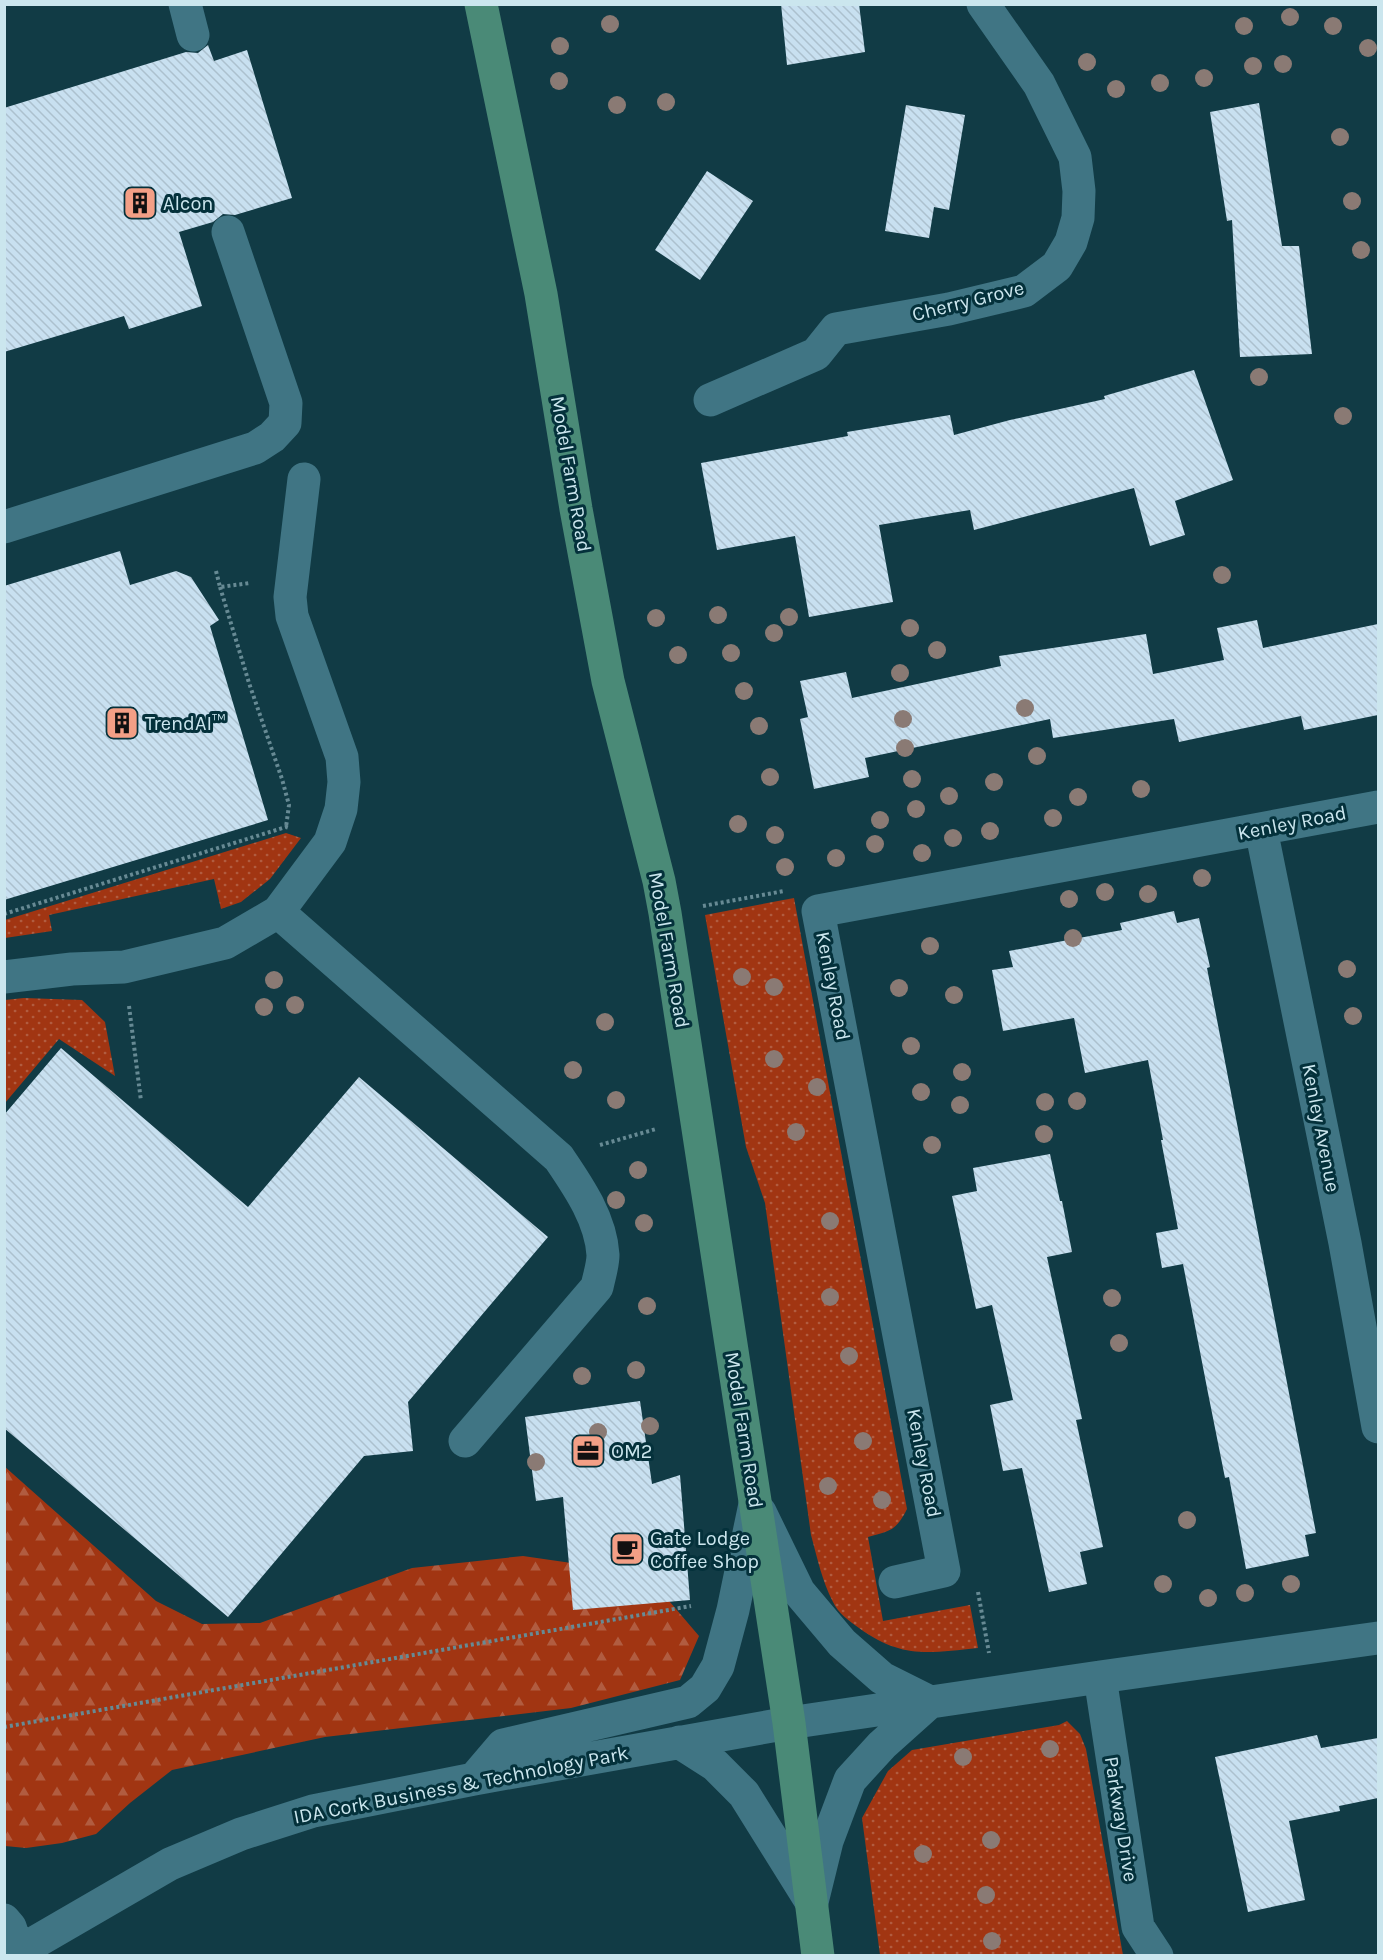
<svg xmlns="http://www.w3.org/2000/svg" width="1383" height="1960" font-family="Karla,sans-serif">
  <defs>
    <pattern id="grass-dots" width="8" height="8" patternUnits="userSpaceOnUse" patternTransform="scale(1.5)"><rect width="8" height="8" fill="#a13512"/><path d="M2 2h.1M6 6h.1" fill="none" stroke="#b15c40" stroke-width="1.8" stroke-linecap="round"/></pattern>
    <pattern id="forest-firs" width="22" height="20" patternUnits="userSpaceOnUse" patternTransform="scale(1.5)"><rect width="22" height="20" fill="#a13512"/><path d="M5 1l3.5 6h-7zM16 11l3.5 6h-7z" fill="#b15c40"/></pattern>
    <pattern id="building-back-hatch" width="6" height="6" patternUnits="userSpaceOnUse" patternTransform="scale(1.5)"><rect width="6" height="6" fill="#c8e0f0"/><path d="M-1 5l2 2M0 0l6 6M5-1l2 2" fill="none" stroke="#acc1ce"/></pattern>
  </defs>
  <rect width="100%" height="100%" fill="#113b45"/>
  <!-- grass -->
  <path fill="url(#grass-dots)" d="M 286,833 L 301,838 L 270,879 L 241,902 L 221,909 L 214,879 L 49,915 L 52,931 L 5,938 L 5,920 Z
    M 794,898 L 907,1509 C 896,1531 890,1531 868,1537 L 883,1621 L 970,1605 L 978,1648 C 928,1653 902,1659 859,1628 C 849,1621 838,1613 833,1602 C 822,1581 817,1557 811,1535 L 765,1203 L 746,1147 L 705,915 Z
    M 24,998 L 82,1000 L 105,1022 L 115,1076 L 59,1039 L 5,1103 L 5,1000 Z
    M 1067,1721 L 1080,1734 L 1086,1749 L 1123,1955 L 880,1955 L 862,1818 L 888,1771 L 912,1750 L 1059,1725 Z"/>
  <!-- forest -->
  <path fill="url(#forest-firs)" d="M 4,1466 L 156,1601 L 202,1624 L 260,1623 L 412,1568 L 523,1556 L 592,1566 L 635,1561 L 699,1636 L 680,1680 L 571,1708 L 325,1737 L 172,1770 L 130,1803 L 96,1834 L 62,1843 L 26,1848 L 5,1846 Z"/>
  <!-- building -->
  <path fill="url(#building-back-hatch)" d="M 781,4 L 859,4 L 865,52 L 787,65 Z
    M 208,45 L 214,61 L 247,50 L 292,198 L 235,215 L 223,214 L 213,222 L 179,232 L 202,306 L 129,329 L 124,316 L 4,352 L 4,108 L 186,52 L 198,53 Z
    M 1259,103 L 1282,246 L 1299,246 L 1312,354 L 1240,357 L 1232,220 L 1227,221 L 1210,112 Z
    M 906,105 L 965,115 L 949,210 L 934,207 L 929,238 L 885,231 Z
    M 707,171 L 753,201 L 700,280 L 655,250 Z
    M 1194,370 L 1233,480 L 1175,501 L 1185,535 L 1150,546 L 1134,488 L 974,530 L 970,510 L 879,525 L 893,602 L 809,617 L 795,536 L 717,550 L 701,463 L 848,436 L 847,432 L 950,415 L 954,435 L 1010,420 L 1105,399 L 1104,396 Z
    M 120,551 L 130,585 L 176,571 L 191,577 L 219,620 L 210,626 L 268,820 L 4,900 L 4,586 Z
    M 1257,620 L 1263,648 L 1378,624 L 1378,715 L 1304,730 L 1301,716 L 1179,742 L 1174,719 L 1053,738 L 1050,719 L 865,758 L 869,777 L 814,789 L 800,719 L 808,717 L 800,681 L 846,672 L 852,698 L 1001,666 L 999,656 L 1146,634 L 1153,674 L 1224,660 L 1217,628 Z
    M 1174,911 L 1177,923 L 1199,918 L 1210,967 L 1207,968 L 1222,1046 L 1316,1533 L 1305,1535 L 1309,1556 L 1246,1569 L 1229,1477 L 1225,1478 L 1208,1393 L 1183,1264 L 1162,1268 L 1156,1233 L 1178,1229 L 1161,1140 L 1163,1140 L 1148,1060 L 1085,1073 L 1074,1018 L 1003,1031 L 992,970 L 1013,967 L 1009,951 L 1122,930 L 1120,923 Z
    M 61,1048 L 248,1207 L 359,1077 L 548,1237 L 408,1402 L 413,1451 L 364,1456 L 228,1617 L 4,1428 L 4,1115 Z
    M 1050,1154 L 1060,1201 L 1062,1201 L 1072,1252 L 1047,1257 L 1082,1419 L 1076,1420 L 1103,1547 L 1080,1552 L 1087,1584 L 1049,1592 L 1022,1468 L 1003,1471 L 990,1405 L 1013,1400 L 992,1305 L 976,1309 L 952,1196 L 977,1191 L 973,1168 Z
    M 640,1401 L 652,1484 L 680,1475 L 690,1600 L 573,1610 L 563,1497 L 536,1501 L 525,1417 Z
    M 1317,1735 L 1321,1748 L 1378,1738 L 1378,1798 L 1339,1806 L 1340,1811 L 1289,1821 L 1305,1900 L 1248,1912 L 1215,1757 Z"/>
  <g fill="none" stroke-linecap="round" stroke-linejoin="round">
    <!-- path -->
    <path stroke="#678a94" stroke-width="4" stroke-dasharray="3 3" stroke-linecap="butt" d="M 216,571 L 220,587 L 250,583
      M 220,587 L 249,683 L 282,779 L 289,805 L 286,827
      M 703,906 L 784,891
      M 4,914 L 286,827 L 289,828
      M 129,1006 L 141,1101
      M 600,1145 L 656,1129
      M 978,1592 L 989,1653
      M 4,1727 L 691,1606"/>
    <!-- minor -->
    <path stroke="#407584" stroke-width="33" d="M 185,4 L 193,35
      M 710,400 L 816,354 L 836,329 L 949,309 L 1024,291 L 1057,266 L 1071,242 L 1078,218 L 1079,191 L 1075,157 L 1039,84 L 983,4
      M 4,527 L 255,448 L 272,437 L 285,423 L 286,403 L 228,232
      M 1261,829 L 1345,1243 L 1378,1427
      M 278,912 L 559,1158 C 578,1186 601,1219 603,1255 C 603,1265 599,1277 597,1287 L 465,1441
      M 4,977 L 72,969 L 124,967 L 225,943 L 278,912 L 330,842 L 341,809 L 344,782 L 342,757 L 292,616 L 290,597 L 304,479
      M 760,1512 L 799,1592 L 842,1643 L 882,1678 L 930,1702 L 882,1745 L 850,1780 L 827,1841 L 812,1902
      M 895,1582 L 944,1571 L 818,911 L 1378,807
      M 1100,1677 L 1138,1927 L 1157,1956
      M 679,1742 L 715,1765 L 744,1794 L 812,1903
      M 474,1779 L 503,1745 L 688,1702 L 705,1688 L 718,1666 L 733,1610 L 755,1504
      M 4,1920 L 10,1927 L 20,1956
      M 20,1951 L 170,1864 L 241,1834 L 313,1811 L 474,1779 L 789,1723 L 1100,1677 L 1378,1638"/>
    <!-- major -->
    <path stroke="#4a8a77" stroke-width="33" d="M 481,4 L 541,294 L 576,509 L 608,681 L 659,881 L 665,913 L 789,1723 L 818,1956"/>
  </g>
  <!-- trees -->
  <g fill="#8a7a74">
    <circle cx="1290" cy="17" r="9"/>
    <circle cx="610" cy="24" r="9"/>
    <circle cx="1244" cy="26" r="9"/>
    <circle cx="1333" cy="26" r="9"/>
    <circle cx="560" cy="46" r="9"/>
    <circle cx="1368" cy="48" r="9"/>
    <circle cx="1087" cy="62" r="9"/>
    <circle cx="1283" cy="64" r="9"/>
    <circle cx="1253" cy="66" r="9"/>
    <circle cx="1204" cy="78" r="9"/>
    <circle cx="559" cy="81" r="9"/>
    <circle cx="1160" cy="83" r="9"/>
    <circle cx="1116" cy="89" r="9"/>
    <circle cx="666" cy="102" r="9"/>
    <circle cx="617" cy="105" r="9"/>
    <circle cx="1340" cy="137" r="9"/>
    <circle cx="1352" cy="201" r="9"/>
    <circle cx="1361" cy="250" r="9"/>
    <circle cx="1259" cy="377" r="9"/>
    <circle cx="1343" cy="416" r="9"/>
    <circle cx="1222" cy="575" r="9"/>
    <circle cx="718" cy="615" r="9"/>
    <circle cx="789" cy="617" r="9"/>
    <circle cx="656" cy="618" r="9"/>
    <circle cx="910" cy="628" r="9"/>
    <circle cx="774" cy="633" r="9"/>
    <circle cx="937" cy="650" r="9"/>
    <circle cx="731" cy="653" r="9"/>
    <circle cx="678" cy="655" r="9"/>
    <circle cx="900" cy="673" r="9"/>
    <circle cx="744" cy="691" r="9"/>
    <circle cx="1025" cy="708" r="9"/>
    <circle cx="903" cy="719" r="9"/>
    <circle cx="759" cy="726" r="9"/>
    <circle cx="905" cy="748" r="9"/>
    <circle cx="1037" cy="756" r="9"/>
    <circle cx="770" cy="777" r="9"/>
    <circle cx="912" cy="779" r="9"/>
    <circle cx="994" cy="782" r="9"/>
    <circle cx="1141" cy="789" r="9"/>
    <circle cx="949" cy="796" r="9"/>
    <circle cx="1078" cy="797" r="9"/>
    <circle cx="916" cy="809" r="9"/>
    <circle cx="1053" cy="818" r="9"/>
    <circle cx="880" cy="820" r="9"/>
    <circle cx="738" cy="824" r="9"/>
    <circle cx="990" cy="831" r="9"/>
    <circle cx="775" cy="835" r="9"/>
    <circle cx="953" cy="838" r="9"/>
    <circle cx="875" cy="844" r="9"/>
    <circle cx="922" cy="853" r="9"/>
    <circle cx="836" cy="858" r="9"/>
    <circle cx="785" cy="867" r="9"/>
    <circle cx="1202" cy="878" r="9"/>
    <circle cx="1105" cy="892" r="9"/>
    <circle cx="1148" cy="894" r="9"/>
    <circle cx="1069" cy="899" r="9"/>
    <circle cx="1073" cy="938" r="9"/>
    <circle cx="930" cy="946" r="9"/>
    <circle cx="1347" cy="969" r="9"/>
    <circle cx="742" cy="977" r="9"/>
    <circle cx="274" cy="980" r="9"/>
    <circle cx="774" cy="987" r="9"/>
    <circle cx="899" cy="988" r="9"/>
    <circle cx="954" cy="995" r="9"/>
    <circle cx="295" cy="1005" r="9"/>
    <circle cx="264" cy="1007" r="9"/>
    <circle cx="1353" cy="1016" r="9"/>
    <circle cx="605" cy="1022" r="9"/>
    <circle cx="911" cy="1046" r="9"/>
    <circle cx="774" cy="1059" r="9"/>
    <circle cx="573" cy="1070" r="9"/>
    <circle cx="962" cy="1072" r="9"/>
    <circle cx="817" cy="1087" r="9"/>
    <circle cx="921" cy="1092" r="9"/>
    <circle cx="616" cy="1100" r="9"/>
    <circle cx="1077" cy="1101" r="9"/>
    <circle cx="1045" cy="1102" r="9"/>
    <circle cx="960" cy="1105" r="9"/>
    <circle cx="796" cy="1132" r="9"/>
    <circle cx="1044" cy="1134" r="9"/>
    <circle cx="932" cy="1145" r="9"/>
    <circle cx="638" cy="1170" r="9"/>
    <circle cx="616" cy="1200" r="9"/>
    <circle cx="830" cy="1221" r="9"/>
    <circle cx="644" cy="1223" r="9"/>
    <circle cx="830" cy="1297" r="9"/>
    <circle cx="1112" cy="1298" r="9"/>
    <circle cx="647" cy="1306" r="9"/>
    <circle cx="1119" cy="1343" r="9"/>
    <circle cx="849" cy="1356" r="9"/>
    <circle cx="636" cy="1370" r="9"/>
    <circle cx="582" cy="1376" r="9"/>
    <circle cx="650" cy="1426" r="9"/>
    <circle cx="598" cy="1432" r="9"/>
    <circle cx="863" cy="1441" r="9"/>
    <circle cx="536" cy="1462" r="9"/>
    <circle cx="828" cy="1486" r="9"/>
    <circle cx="882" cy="1500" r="9"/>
    <circle cx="1187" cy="1520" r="9"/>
    <circle cx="1163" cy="1584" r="9"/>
    <circle cx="1291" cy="1584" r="9"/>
    <circle cx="1245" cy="1593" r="9"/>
    <circle cx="1208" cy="1598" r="9"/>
    <circle cx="1050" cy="1749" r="9"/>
    <circle cx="963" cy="1757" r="9"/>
    <circle cx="991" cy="1840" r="9"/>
    <circle cx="923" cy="1854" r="9"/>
    <circle cx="986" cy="1895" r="9"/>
    <circle cx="992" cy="1941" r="9"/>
  </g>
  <!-- icons -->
  <defs>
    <g id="building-square" transform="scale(1.725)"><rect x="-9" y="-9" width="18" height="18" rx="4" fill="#f39f86" stroke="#04313b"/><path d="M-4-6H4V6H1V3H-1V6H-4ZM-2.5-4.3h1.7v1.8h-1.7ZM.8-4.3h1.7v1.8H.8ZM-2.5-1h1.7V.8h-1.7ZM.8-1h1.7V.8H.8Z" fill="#111"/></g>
    <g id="office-square" transform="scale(1.725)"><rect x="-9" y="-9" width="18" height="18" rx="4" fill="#f39f86" stroke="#04313b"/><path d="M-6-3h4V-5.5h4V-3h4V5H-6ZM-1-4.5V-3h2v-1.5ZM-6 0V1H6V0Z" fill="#111"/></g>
    <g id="cafe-square" transform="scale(1.725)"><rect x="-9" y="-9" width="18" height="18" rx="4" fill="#f39f86" stroke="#04313b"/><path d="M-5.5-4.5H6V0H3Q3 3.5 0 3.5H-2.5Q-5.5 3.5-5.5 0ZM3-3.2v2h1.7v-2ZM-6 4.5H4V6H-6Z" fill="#111"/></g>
  </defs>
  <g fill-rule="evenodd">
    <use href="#building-square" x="140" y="203"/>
    <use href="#building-square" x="122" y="723"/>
    <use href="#office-square" x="588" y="1451"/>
    <use href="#cafe-square" x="627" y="1549"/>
  </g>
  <g text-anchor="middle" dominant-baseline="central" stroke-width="6" stroke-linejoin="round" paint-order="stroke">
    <!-- poi labels -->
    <g font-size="20" fill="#cbe6ee" stroke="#04313b" text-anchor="start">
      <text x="163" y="203">Alcon</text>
      <text x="145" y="723">TrendAI™</text>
      <text x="611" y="1451">OM2</text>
      <text x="650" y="1538">Gate Lodge<tspan x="650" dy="23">Coffee Shop</tspan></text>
    </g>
    <!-- street labels -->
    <g font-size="20" fill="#cbe6ee" stroke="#04313b">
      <text transform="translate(968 301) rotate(-14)">Cherry Grove</text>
      <text transform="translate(571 474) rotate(80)">Model Farm Road</text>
      <text transform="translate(1292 823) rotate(-11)">Kenley Road</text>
      <text transform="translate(669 950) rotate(80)">Model Farm Road</text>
      <text transform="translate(833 986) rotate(79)">Kenley Road</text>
      <text transform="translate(1321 1128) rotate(79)">Kenley Avenue</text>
      <text transform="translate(744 1430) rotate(81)">Model Farm Road</text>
      <text transform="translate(924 1463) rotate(79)">Kenley Road</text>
      <text transform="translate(461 1785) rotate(-11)">IDA Cork Business &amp; Technology Park</text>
      <text transform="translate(1121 1819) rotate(81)">Parkway Drive</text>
    </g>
  </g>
  <!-- border -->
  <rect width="1383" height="1960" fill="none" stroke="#cbe6ee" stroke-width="12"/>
</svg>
